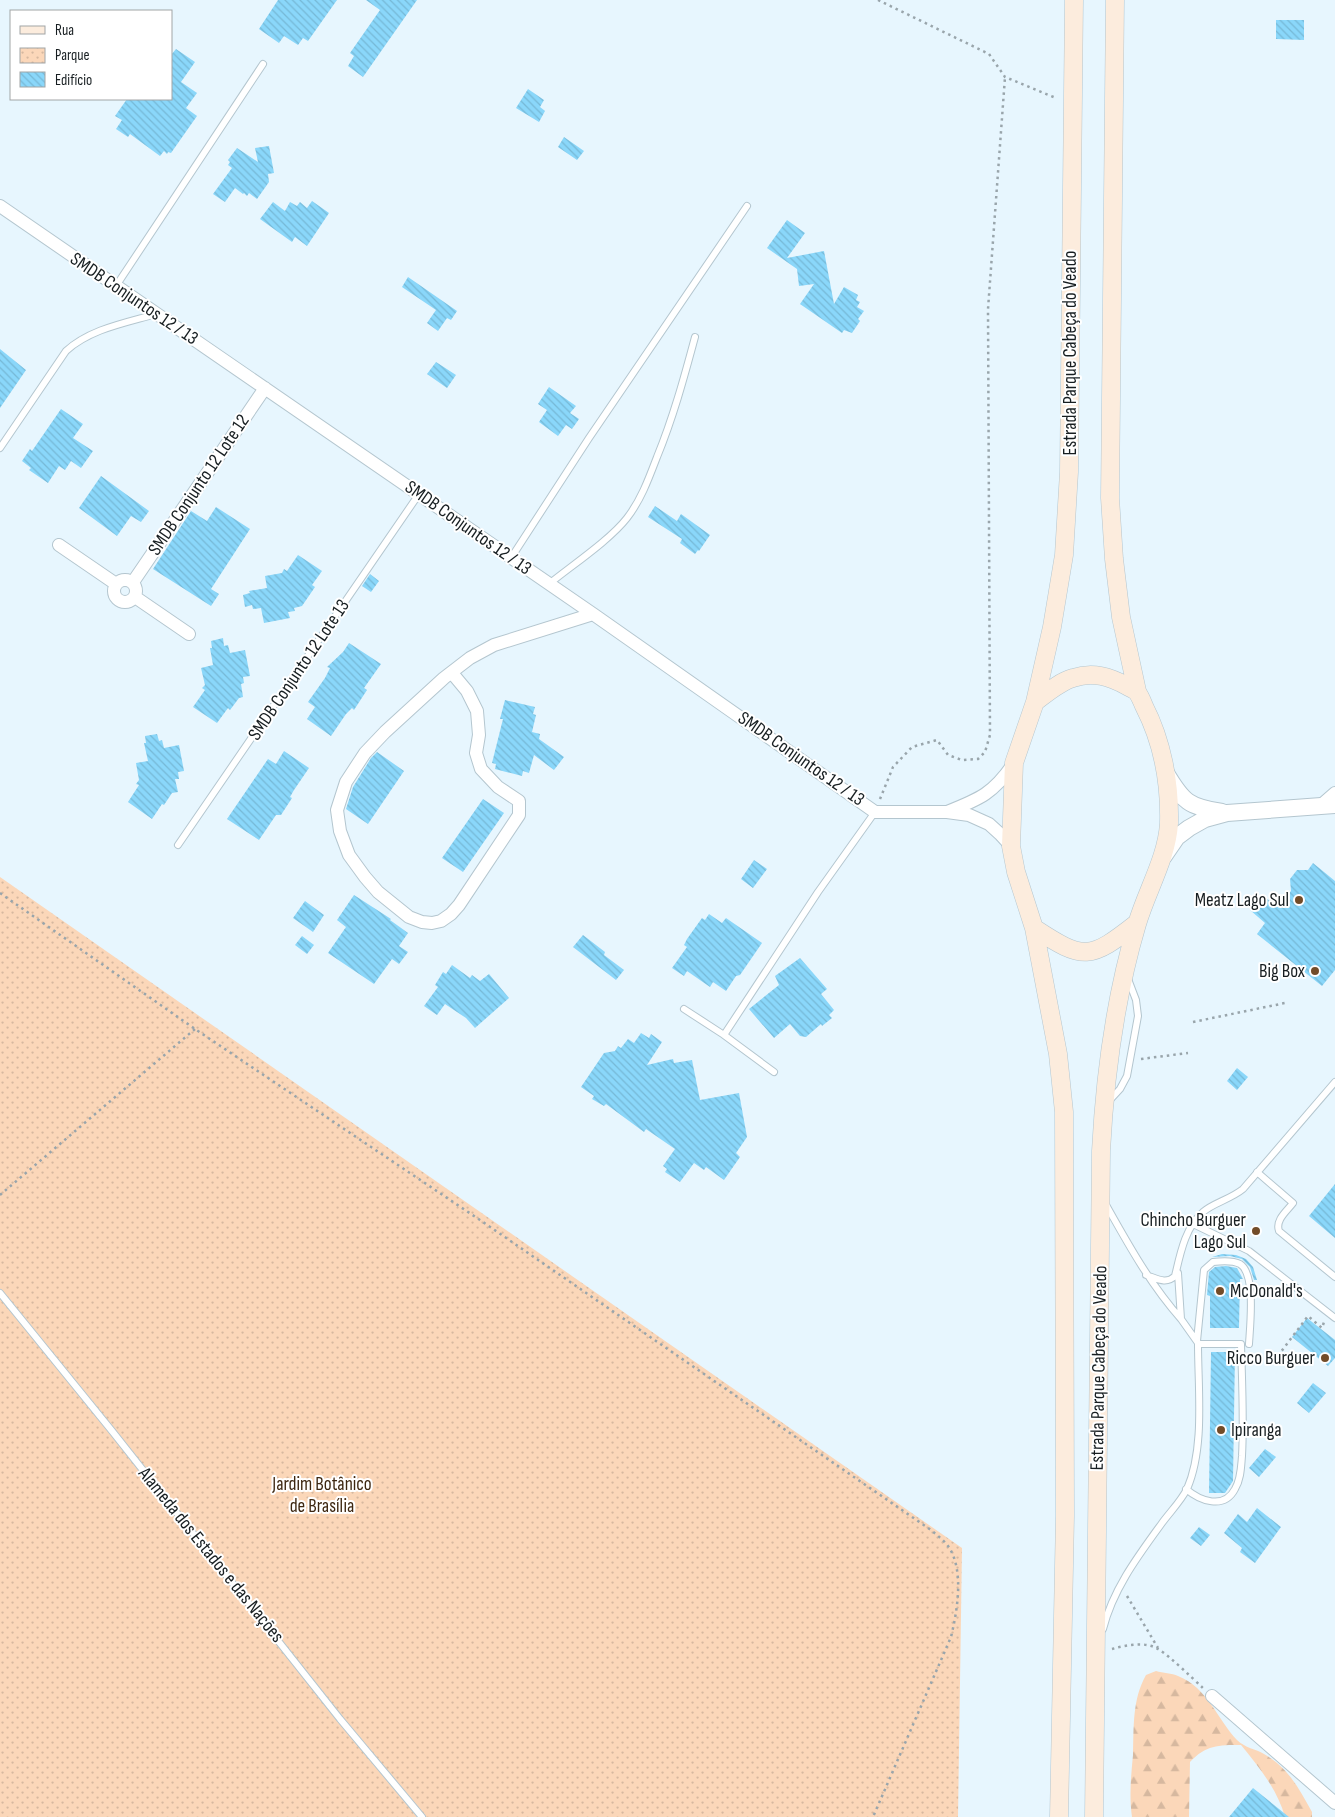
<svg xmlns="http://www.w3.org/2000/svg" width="1335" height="1817" font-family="'Sofia Sans Condensed',sans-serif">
  <defs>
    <pattern id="forest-firs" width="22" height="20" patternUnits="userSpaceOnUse" patternTransform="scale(1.25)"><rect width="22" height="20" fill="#fbd7b9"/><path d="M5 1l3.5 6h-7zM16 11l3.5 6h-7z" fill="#d6b89f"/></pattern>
    <pattern id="park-dots" width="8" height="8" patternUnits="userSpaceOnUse" patternTransform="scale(1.25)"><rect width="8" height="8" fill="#fbd7b9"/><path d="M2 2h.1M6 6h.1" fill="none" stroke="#d6b89f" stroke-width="1.8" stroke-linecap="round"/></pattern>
    <pattern id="building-back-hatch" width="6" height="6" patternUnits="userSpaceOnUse" patternTransform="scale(1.25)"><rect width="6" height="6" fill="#8ad7fa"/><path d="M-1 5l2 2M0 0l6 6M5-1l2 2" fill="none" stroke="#76b8d6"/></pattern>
  </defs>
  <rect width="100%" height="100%" fill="#e7f6fe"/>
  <!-- forest -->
  <path fill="url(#forest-firs)" d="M 1156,1671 C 1163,1673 1172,1673 1178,1676 C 1208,1688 1217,1719 1237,1740 C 1245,1748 1256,1749 1264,1754 C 1289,1769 1298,1787 1312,1812 L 1312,1817 L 1285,1817 C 1277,1789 1259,1767 1241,1745 C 1218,1745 1206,1745 1190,1762 L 1189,1817 L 1132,1817 C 1129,1796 1131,1776 1133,1755 C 1134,1727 1132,1700 1146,1675 Z"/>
  <!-- park -->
  <path fill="url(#park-dots)" d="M 0,877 L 962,1548 L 958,1817 L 0,1817 Z"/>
  <!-- building -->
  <path fill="url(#building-back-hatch)" d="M 278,0 L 337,0 L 308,41 L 303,38 L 298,45 L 284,36 L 279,43 L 259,29 Z
    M 366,0 L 417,0 L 363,77 L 348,66 L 354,56 L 350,53 L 380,10 Z
    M 1276,20 L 1304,20 L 1304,40 L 1276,39 Z
    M 176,49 L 195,62 L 181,82 L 197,93 L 186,108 L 197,116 L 171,153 L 168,152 L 167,154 L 164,151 L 160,156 L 130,134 L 128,137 L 116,129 L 122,120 L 115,116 L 127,99 L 171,99 L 171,55 Z
    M 528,89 L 544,100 L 540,107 L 545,111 L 539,122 L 516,108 Z
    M 564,137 L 584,151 L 577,160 L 558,147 Z
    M 269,146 L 274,173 L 268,174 L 269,182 L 257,199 L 249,193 L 247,196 L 244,193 L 243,194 L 235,188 L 225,202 L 213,194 L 232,168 L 228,165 L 230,162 L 228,160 L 237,148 L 258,162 L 255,148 Z
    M 312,201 L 329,213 L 307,246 L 295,237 L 292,242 L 260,219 L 273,202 L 285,211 L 290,202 L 297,206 L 300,202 L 307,208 Z
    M 787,220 L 805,233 L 787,258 L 824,251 L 834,304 L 844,287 L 858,295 L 856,300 L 860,302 L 857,307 L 864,311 L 858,319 L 860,321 L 852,333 L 844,330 L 842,333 L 800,304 L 814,284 L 799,286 L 797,269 L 767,248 Z
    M 408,277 L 457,311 L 451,320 L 447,318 L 438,331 L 427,323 L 436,310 L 402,287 Z
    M 0,349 L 26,370 L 0,408 Z
    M 436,362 L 456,375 L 447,388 L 427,374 Z
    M 549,387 L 576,406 L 570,413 L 579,419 L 572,429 L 566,425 L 558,436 L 539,422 L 547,410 L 538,404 Z
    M 61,409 L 83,424 L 73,438 L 93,451 L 81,468 L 71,461 L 65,470 L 59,466 L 48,483 L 29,470 L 31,468 L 22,461 L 30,449 L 32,451 Z
    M 101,476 L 149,511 L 141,522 L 131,516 L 117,536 L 79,508 Z
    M 655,506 L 677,521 L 681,514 L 710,535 L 699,551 L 698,550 L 695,554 L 680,543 L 682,539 L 648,517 Z
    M 216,507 L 250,529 L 211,589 L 219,594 L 211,606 L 153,569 L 191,511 L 207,521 Z
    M 298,555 L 322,571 L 312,585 L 315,587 L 302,606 L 294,608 L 295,611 L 288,612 L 290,618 L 264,623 L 261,608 L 253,609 L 252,605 L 245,607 L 243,595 L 250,593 L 249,591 L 267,588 L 265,576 L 282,573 L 284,569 L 287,571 Z
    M 370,574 L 379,581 L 371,592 L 362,586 Z
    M 223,638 L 224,646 L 228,645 L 230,653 L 245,650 L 250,676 L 243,677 L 244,683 L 241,684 L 243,697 L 239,698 L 230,710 L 228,708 L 217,723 L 193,707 L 205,690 L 202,688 L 205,685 L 201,668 L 213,665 L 210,648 L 212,648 L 211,641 Z
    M 349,643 L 381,664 L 364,688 L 367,690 L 354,710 L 352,708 L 346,714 L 331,736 L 307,719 L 315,707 L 308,702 L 325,678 L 330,668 L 327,667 L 343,652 Z
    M 505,700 L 535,707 L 533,714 L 536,715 L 532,732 L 540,734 L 539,739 L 564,757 L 554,770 L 534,755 L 529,773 L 523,771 L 522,776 L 495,769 L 496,764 L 492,763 L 503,719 L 500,719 Z
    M 157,734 L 159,741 L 162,740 L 164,748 L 179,745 L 184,771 L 178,772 L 179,779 L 175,779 L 178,792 L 172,793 L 164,805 L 162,804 L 152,819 L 128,802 L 139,785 L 136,784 L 139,780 L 136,763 L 148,761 L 144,743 L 146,743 L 145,736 Z
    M 284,751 L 309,768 L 294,790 L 290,797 L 292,798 L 281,815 L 276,815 L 259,840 L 227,819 L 268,759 L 276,764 Z
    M 377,752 L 404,771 L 368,824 L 346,809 L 353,787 L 371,758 Z
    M 483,799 L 504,813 L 463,872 L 442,858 Z
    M 754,860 L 767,869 L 753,888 L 741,879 Z
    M 1313,863 L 1335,881 L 1335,970 L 1322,986 L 1257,934 L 1265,923 L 1250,910 L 1262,895 L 1278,907 L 1291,891 L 1290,879 L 1297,870 L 1308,870 Z
    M 354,895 L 391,919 L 390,920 L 408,933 L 399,946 L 408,952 L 399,964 L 392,959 L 374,984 L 328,953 L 346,927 L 337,920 Z
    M 305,901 L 324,915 L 313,932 L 293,918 Z
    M 709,914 L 722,923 L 726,918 L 762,943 L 740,975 L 736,976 L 726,991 L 713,982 L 710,987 L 687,971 L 684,976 L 672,968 L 687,947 L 684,945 L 687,939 L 702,918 L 705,920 Z
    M 583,935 L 605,952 L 604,955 L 624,970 L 616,980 L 573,947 Z
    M 302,936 L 314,945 L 307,954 L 295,945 Z
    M 800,958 L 827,989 L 821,994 L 834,1010 L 829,1015 L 832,1018 L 822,1026 L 821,1024 L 806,1037 L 800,1036 L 790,1024 L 774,1038 L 749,1009 L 779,985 L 775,976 Z
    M 452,965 L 470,978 L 472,975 L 480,981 L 489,974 L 509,998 L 475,1028 L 466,1018 L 445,1004 L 437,1015 L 424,1006 L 438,987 L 435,985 L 443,972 L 446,974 Z
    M 641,1033 L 649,1038 L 651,1034 L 662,1042 L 647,1065 L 673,1059 L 674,1063 L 692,1060 L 700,1100 L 739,1093 L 747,1137 L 736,1153 L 740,1157 L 724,1180 L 706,1167 L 704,1170 L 694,1163 L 680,1182 L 665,1172 L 667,1169 L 663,1166 L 675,1149 L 646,1129 L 644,1132 L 606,1104 L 604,1106 L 592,1099 L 594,1096 L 581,1087 L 604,1053 L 615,1051 L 618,1046 L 621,1048 L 628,1039 L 634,1043 Z
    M 1237,1068 L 1248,1077 L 1237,1090 L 1227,1081 Z
    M 1335,1184 L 1335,1238 L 1309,1216 Z
    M 1222,1254 L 1236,1255 L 1246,1259 L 1253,1267 L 1257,1280 L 1254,1280 L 1250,1267 L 1242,1259 L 1230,1256 L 1212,1257 Z
    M 1226,1266 L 1237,1268 L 1243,1279 L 1240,1279 L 1239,1328 L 1210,1328 L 1210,1296 L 1207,1295 L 1209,1272 L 1215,1267 Z
    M 1307,1318 L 1335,1340 L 1335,1358 L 1328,1366 L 1292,1337 Z
    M 1211,1352 L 1235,1352 L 1233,1481 L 1225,1493 L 1209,1493 Z
    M 1313,1383 L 1326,1393 L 1309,1413 L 1297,1403 Z
    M 1265,1449 L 1276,1457 L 1259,1477 L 1249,1468 Z
    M 1257,1508 L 1281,1527 L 1255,1563 L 1240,1552 L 1242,1548 L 1224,1533 L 1238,1514 L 1247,1522 Z
    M 1199,1527 L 1210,1535 L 1201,1546 L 1190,1538 Z
    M 1253,1788 L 1289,1817 L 1229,1817 Z"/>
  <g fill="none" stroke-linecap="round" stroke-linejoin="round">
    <!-- service casing -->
    <g stroke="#b4c6cf" stroke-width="8">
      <path id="service" d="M 116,286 L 263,64
        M 0,448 L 66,351 C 90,329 125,323 156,314
        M 511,558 L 589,438 L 747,206
        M 549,584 C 571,566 610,540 627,518 C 641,500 649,478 657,457 C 673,418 684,378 695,337
        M 178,845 L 419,494
        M 684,1009 L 724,1035 L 818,892 L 875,812
        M 724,1035 L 774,1072
        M 1108,1102 L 1120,1089 L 1127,1076 L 1138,1016 L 1136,1000 L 1128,979
        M 1257,1172 L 1293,1203 C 1287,1211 1275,1220 1279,1231 L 1335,1277
        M 1105,1203 C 1128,1244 1150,1284 1181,1319
        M 1193,1224 L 1249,1251 L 1335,1318
        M 1178,1273 L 1181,1319 L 1198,1343
        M 1146,1275 C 1156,1278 1166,1285 1175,1276 C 1180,1255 1185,1227 1203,1212 C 1213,1203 1231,1199 1243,1189 L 1335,1082
        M 0,1293 L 112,1431 L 340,1719 L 422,1817
        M 1197,1341 L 1204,1270 L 1213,1262 C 1221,1261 1232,1260 1240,1264 C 1256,1274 1250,1326 1249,1344
        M 1103,1629 C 1113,1589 1138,1556 1162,1523 C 1170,1512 1181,1501 1187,1489 C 1205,1448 1198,1389 1198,1344 L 1241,1344 C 1242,1381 1244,1419 1242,1456 C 1241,1467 1241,1479 1235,1489 C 1224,1510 1200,1501 1186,1489"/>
    </g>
    <!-- minor casing -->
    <g stroke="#b4c6cf" stroke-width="14">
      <path id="minor" d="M 0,206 L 593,614 L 875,812 L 947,812 L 969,815 L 989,824 L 1000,834 L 1011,846
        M 59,545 L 116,584
        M114 591a11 11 0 1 1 22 0a11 11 0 1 1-22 0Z
        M 133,582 L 265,388
        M 135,597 L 189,634
        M 452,673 L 467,691 L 477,711 L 479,735 L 476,753 L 481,769 L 498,787 L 519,801 L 519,815 L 459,905 L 451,914 L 441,921 L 432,923 L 422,922 L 409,917 L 378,892 L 365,877 L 349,855 L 340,831 L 337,810 L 346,782 L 365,753 L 385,732 L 444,678 L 470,658 L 494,645 L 593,614
        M 1319,807 L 1335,793
        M 947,812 C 980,799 994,793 1014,763
        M 1212,1696 L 1335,1803"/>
    </g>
    <!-- tertiary casing -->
    <g stroke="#b4c6cf" stroke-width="18">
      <path id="tertiary" d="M 1166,773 C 1183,802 1189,807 1222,812
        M 1164,856 L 1177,837 L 1189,828 L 1205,819 L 1227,813 L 1335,805"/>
    </g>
    <!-- secondary casing -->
    <g stroke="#b4c6cf" stroke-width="19">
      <path id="secondary" d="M 1115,0 L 1110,498 L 1114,559 L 1121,617 L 1137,691
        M 1035,702 C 1047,693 1059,682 1073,678 C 1093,671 1110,677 1127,686 C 1130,688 1135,690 1137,692 C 1140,696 1142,701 1144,706 C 1162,741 1170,783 1169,823 C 1167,858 1147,890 1137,924 C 1115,998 1105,1074 1101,1151 L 1094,1817
        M 1034,928 C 1084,961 1090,960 1137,923
        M 1059,1817 L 1065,1516 L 1064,1112 L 1058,1054 L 1034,928 L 1016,872 L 1011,846 L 1014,763 L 1035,702 L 1052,627 L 1064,555 L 1069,472 L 1074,0"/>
    </g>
    <!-- path -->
    <path stroke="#99a5ab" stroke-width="2.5" stroke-dasharray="2.5 4" stroke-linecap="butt" d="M 878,0 L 989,54 L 1005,77 L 1056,98
      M 880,799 L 893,767 L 912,747 L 937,740 L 948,755 L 962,760 L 978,759 L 985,752 L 990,735 L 988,309 L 1005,77
      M 0,893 L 195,1029 L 480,1220 L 931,1530 C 938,1536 946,1542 950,1549 C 964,1573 957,1612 951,1637 L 873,1817
      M 1193,1022 L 1285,1003
      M 1141,1059 L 1188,1053
      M 0,1195 L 195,1029
      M 1274,1361 L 1308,1316 L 1322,1328 L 1324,1322
      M 1127,1596 L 1158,1648
      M 1112,1649 C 1126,1645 1145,1641 1158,1649 C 1171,1657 1191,1677 1203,1688"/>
    <!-- service -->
    <use href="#service" stroke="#fff" stroke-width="6"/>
    <!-- minor -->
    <use href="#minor" stroke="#fff" stroke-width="12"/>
    <!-- tertiary -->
    <use href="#tertiary" stroke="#fff" stroke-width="16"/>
    <!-- secondary -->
    <use href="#secondary" stroke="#fcecdd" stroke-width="18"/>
  </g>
  <!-- markers -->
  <g fill="#724c29" stroke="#fff" stroke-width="2">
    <circle cx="1299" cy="900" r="5"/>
    <circle cx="1315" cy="971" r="5"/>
    <circle cx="1256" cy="1231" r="5"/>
    <circle cx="1220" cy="1291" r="5"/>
    <circle cx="1325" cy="1358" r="5"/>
    <circle cx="1221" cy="1430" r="5"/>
  </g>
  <g text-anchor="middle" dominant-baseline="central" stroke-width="4" stroke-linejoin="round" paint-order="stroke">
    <!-- street labels -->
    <g font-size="19" fill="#171e21" stroke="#fff">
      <text transform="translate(134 299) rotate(34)">SMDB Conjuntos 12 / 13</text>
      <text transform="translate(1070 353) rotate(-90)">Estrada Parque Cabeça do Veado</text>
      <text transform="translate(199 485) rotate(-56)">SMDB Conjunto 12 Lote 12</text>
      <text transform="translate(468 528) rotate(35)">SMDB Conjuntos 12 / 13</text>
      <text transform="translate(299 670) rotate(-56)">SMDB Conjunto 12 Lote 13</text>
      <text transform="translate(801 759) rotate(35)">SMDB Conjuntos 12 / 13</text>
      <text transform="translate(1099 1368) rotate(-89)">Estrada Parque Cabeça do Veado</text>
      <text transform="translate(211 1555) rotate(51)">Alameda dos Estados e das Nações</text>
    </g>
    <!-- poi labels -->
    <g font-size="19" fill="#171e21" stroke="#fff" text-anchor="end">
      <text x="1289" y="900">Meatz Lago Sul</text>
      <text x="1305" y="971">Big Box</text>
      <text x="1246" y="1220">Chincho Burguer<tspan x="1246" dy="22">Lago Sul</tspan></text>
      <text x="1230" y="1291" text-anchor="start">McDonald's</text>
      <text x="1315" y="1358">Ricco Burguer</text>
      <text x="1231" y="1430" text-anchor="start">Ipiranga</text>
    </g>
    <!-- park labels -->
    <g font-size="19" fill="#3d2711" stroke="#fff">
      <text x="322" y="1484">Jardim Botânico<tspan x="322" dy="22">de Brasília</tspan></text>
    </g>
  </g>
  <!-- legend -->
  <rect x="10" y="10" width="162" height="90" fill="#ffffff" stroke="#a2a5a6"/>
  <rect x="20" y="26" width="25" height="8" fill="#fcecdd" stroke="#a2a5a6"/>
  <text x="55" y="35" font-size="15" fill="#171e21">Rua</text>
  <rect x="20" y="48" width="25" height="15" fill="url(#park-dots)" stroke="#a2a5a6"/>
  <text x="55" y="60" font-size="15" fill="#171e21">Parque</text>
  <rect x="20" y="72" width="25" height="15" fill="url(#building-back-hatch)" stroke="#a2a5a6"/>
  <text x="55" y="85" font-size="15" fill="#171e21">Edifício</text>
</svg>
